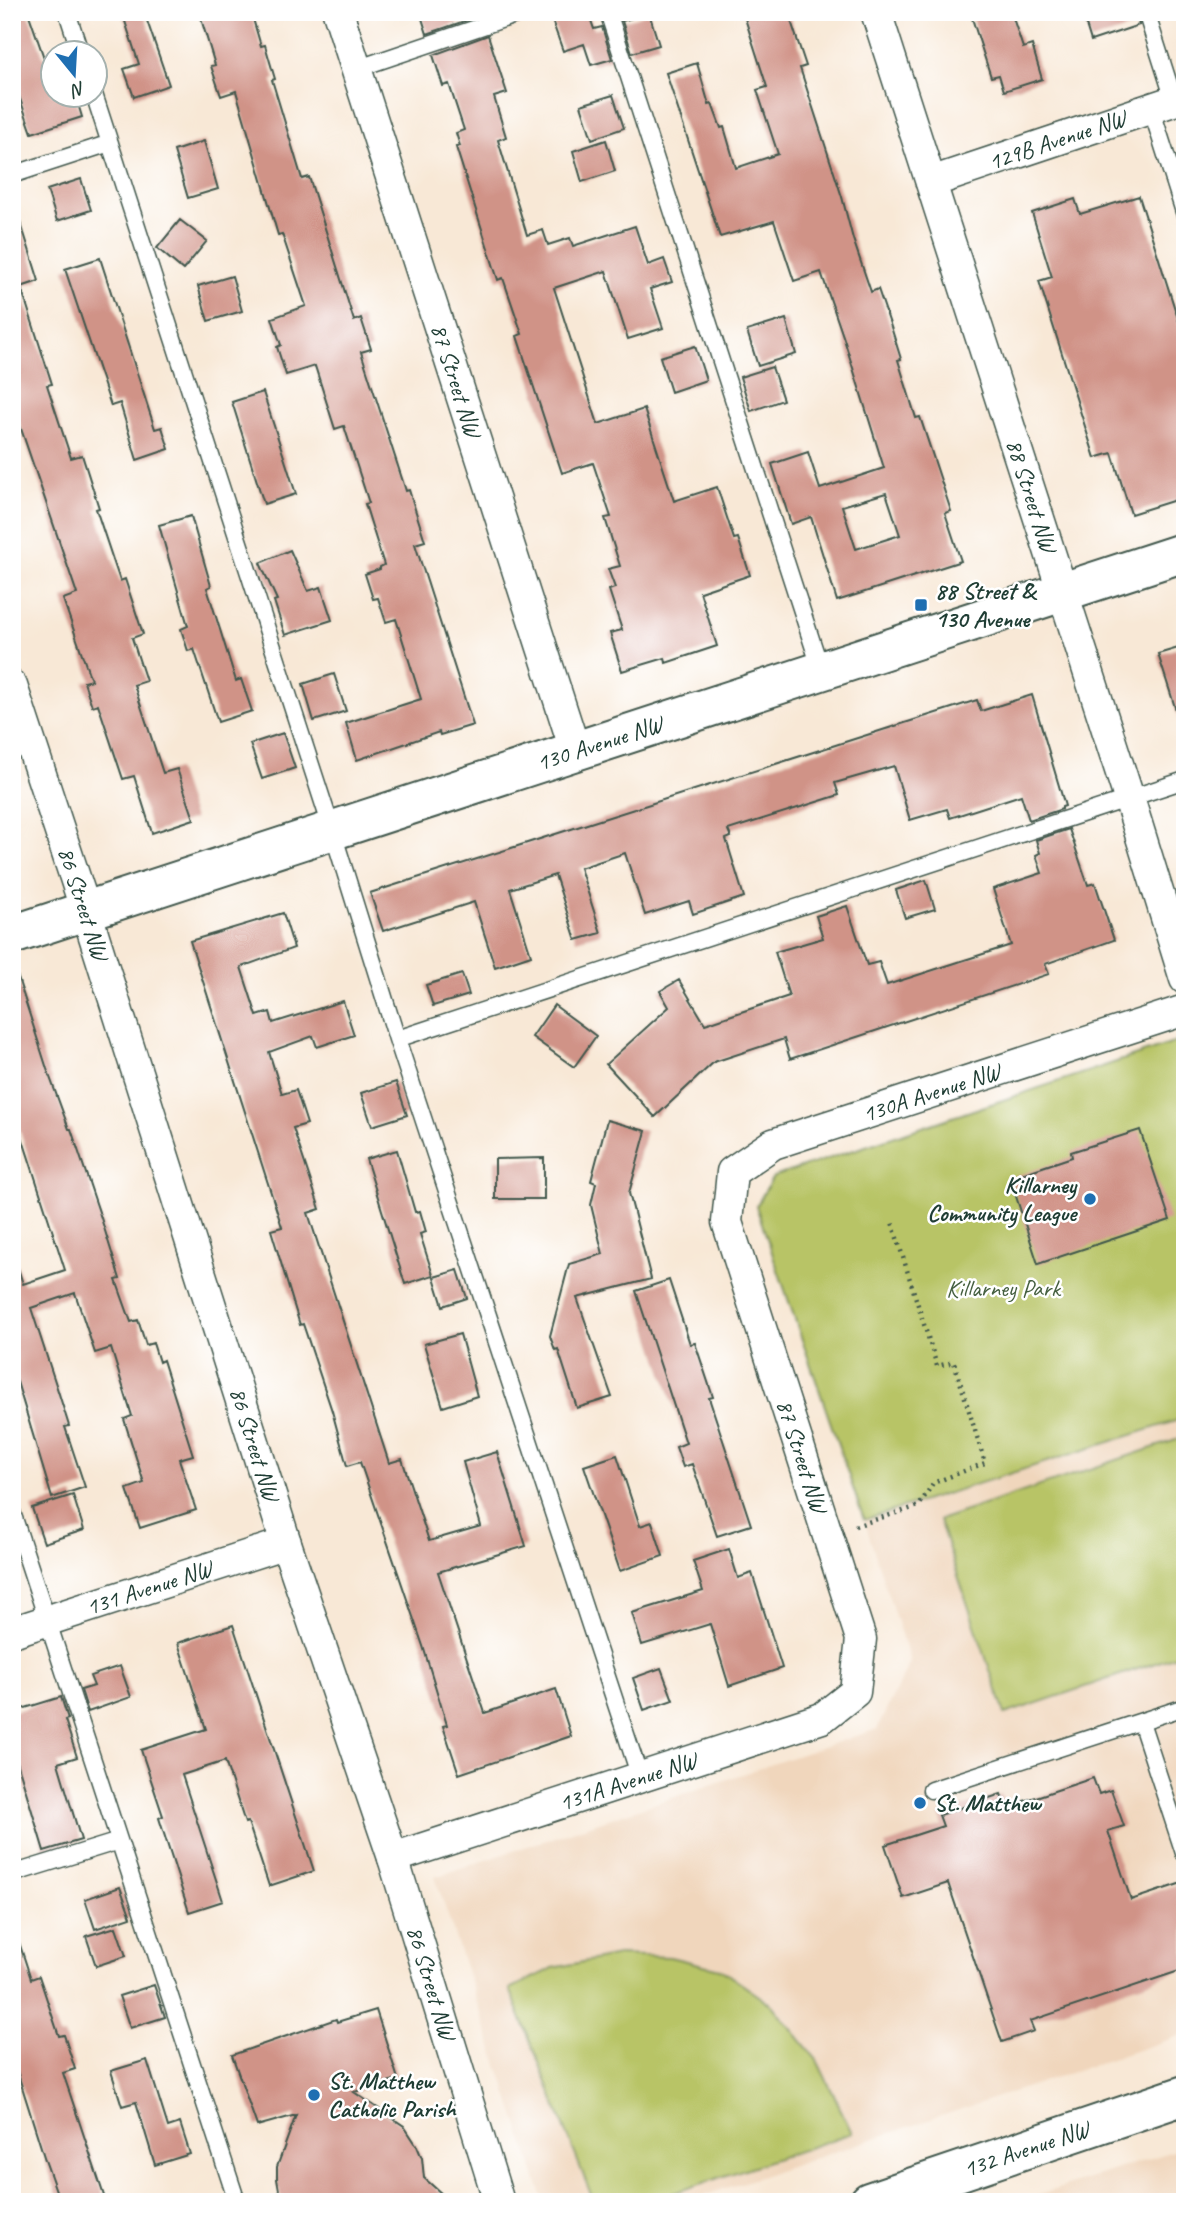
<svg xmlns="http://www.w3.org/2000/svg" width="1197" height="2214" font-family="Caveat,sans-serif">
  <rect width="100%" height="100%" fill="#fff"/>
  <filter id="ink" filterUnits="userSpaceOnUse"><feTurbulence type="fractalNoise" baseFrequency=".0143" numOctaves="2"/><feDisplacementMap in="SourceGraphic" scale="14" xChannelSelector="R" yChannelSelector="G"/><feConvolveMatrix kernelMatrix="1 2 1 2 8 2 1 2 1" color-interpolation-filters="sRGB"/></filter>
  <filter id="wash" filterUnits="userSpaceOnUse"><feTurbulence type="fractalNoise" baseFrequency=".00686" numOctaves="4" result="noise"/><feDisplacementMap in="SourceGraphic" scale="28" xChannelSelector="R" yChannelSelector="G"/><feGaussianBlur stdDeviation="1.57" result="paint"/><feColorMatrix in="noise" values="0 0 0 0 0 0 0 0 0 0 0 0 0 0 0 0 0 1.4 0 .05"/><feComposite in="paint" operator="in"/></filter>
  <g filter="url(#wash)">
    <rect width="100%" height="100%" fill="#f8e8d6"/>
    <!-- built -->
    <path fill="#f0d6bc" d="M 1185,1418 L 1185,2034 L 685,2202 L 544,2202 L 435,1877 L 877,1729 L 910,1662 L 864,1520 Z
      M 1185,2147 L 1185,2202 L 1018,2202 Z"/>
    <!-- green -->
    <path fill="#b8c466" stroke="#6c804d" stroke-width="2" d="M 1185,1039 L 1185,1418 L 864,1520 L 756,1206 L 773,1177 Z
      M 1185,1437 L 1185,1653 L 1005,1714 L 939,1520 Z
      M 618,1955 L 670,1957 L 720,1969 L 772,2005 L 817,2060 L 852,2133 L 647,2202 L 594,2202 L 510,1989 L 553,1968 Z"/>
    <g id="blocks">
      <!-- building -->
      <path fill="#d09387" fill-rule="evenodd" d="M 12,12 L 28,12 L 52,81 L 52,94 L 75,94 L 82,117 L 32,133 L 12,76 Z
        M 122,12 L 144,12 L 169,85 L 134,97 L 124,69 L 139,64 Z
        M 199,12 L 251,12 L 261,46 L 265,45 L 275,79 L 272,80 L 302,179 L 309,177 L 354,321 L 361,318 L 371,349 L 361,352 L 406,491 L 409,490 L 425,541 L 415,544 L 473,725 L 440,735 L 439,732 L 357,760 L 346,723 L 421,699 L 396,619 L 386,622 L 378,598 L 373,599 L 365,574 L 380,569 L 380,567 L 384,565 L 365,504 L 369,503 L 344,426 L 335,429 L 315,366 L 286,375 L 277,347 L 281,345 L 272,318 L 306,306 L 282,234 L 278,235 L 236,91 L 221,96 L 211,66 L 215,65 Z
        M 420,12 L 481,12 L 482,15 L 427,34 Z
        M 549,12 L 588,12 L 594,29 L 602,27 L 612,59 L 591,65 L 584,44 L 563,51 Z
        M 743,12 L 788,12 L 806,66 L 800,68 L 842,197 L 853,239 L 871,292 L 878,289 L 892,330 L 901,359 L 898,360 L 916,418 L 920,417 L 951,511 L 945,513 L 961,561 L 837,601 L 811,517 L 791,524 L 772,464 L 808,452 L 820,489 L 884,468 L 844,339 L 821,272 L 794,281 L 774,221 L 720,237 L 666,73 L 697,63 L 709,105 L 712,104 L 721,128 L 724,127 L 736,168 L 778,154 L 757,90 L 767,87 ZM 886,493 L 900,535 L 856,549 L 842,506 Z
        M 970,12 L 1011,12 L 1023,48 L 1032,45 L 1042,79 L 1004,91 L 999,75 L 991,77 Z
        M 1082,12 L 1136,12 L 1139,25 L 1091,41 Z
        M 649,13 L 659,45 L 632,53 L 622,21 Z
        M 488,35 L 507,93 L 494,97 L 506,137 L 498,140 L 527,235 L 543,230 L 548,245 L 570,238 L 573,246 L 635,226 L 648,265 L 664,259 L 672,282 L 650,289 L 663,328 L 628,339 L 606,271 L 554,288 L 598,424 L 644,409 L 674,501 L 717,487 L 734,539 L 738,538 L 750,575 L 700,592 L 717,646 L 666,663 L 665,658 L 622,671 L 610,633 L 622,630 L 609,590 L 615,588 L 608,569 L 620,566 L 605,518 L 611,517 L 593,463 L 562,473 L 517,336 L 522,334 L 503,278 L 498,280 L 456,147 L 460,146 L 456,133 L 464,130 L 449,84 L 443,86 L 433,55 Z
        M 613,95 L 624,128 L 592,139 L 581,105 Z
        M 606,140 L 615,171 L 582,182 L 573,151 Z
        M 204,141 L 218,189 L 188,198 L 174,151 Z
        M 81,179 L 91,210 L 57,221 L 47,190 Z
        M 1139,196 L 1185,341 L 1185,497 L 1131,514 L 1112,453 L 1095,458 L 1039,281 L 1052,277 L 1032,213 L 1075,199 L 1080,214 Z
        M 18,214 L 39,281 L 21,287 L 52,384 L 47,385 L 71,458 L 82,455 L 99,508 L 96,509 L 120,581 L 125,579 L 143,634 L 132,638 L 146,681 L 134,685 L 163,773 L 177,769 L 194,819 L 152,833 L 134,776 L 123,779 L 98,704 L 92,706 L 84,682 L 91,680 L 63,599 L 77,594 L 12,402 L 12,215 Z
        M 180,220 L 207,241 L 183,270 L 157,248 Z
        M 100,258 L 155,429 L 162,427 L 169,449 L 137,460 L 120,403 L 111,406 L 65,269 Z
        M 232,276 L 242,311 L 208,321 L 198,286 Z
        M 786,319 L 796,354 L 758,366 L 747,331 Z
        M 695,346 L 706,380 L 671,392 L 660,357 Z
        M 772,367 L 783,400 L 751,411 L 740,377 Z
        M 263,392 L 296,494 L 264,504 L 232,402 Z
        M 191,516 L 211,586 L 207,588 L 236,681 L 241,679 L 252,711 L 218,722 L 194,649 L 188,651 L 181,629 L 188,626 L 159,525 Z
        M 290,550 L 308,591 L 321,587 L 332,620 L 285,635 L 274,601 L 277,600 L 260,563 Z
        M 1185,646 L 1185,722 L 1180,723 L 1158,654 Z
        M 334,674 L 346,711 L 314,721 L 303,684 Z
        M 1032,695 L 1065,806 L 1062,807 L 1062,809 L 1029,820 L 1021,795 L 950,818 L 947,809 L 910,820 L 894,766 L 835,783 L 839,795 L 728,830 L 731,837 L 726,839 L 744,897 L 693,914 L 689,901 L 645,915 L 625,853 L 580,868 L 601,933 L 576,940 L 555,875 L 510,889 L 531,955 L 495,967 L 474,902 L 383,931 L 370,893 L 977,700 L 981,711 Z
        M 283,733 L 295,768 L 262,779 L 250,744 Z
        M 1069,829 L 1088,885 L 1095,883 L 1114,940 L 1045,964 L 1049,974 L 790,1059 L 784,1039 L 714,1062 L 655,1117 L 606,1064 L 669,1007 L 660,991 L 679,980 L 705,1024 L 789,996 L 775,952 L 823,938 L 816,916 L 847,906 L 867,965 L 879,962 L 887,985 L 1011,945 L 993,889 L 1042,873 L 1036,855 L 1040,853 L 1036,840 Z
        M 926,880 L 935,909 L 905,918 L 896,890 Z
        M 283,913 L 294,948 L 241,967 L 257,1016 L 270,1012 L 273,1023 L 343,1001 L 354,1035 L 317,1047 L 313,1036 L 269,1052 L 282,1094 L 296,1090 L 307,1124 L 293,1128 L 320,1209 L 308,1213 L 389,1463 L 402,1459 L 429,1541 L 481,1526 L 463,1462 L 497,1452 L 526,1546 L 438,1572 L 485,1713 L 556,1689 L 571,1736 L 459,1774 L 443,1726 L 447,1725 L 423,1646 L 360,1462 L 347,1466 L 332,1411 L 303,1324 L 300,1325 L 271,1230 L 282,1227 L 190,941 Z
        M 462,974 L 469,995 L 433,1006 L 426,985 Z
        M 17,975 L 47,1069 L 69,1129 L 71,1129 L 101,1218 L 120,1279 L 116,1280 L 131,1322 L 138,1320 L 146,1345 L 153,1343 L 159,1362 L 163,1360 L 193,1455 L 179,1459 L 196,1510 L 140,1528 L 127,1489 L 144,1483 L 124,1419 L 132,1416 L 111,1348 L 95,1353 L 75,1293 L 31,1308 L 59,1394 L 69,1426 L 65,1427 L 85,1487 L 52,1498 L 12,1365 L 12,1266 L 17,1265 L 23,1284 L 65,1270 L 12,1106 L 12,976 Z
        M 554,1005 L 596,1036 L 574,1067 L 532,1037 Z
        M 396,1082 L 407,1115 L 372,1126 L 361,1093 Z
        M 607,1120 L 646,1131 L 629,1193 L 651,1279 L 577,1298 L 612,1397 L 577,1408 L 558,1349 L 555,1350 L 550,1336 L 569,1264 L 603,1254 L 591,1205 L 596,1183 L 591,1181 Z
        M 1140,1130 L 1170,1220 L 1038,1264 L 1010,1178 L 1072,1157 L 1071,1152 Z
        M 397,1150 L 415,1212 L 420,1211 L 426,1232 L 420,1234 L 433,1275 L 405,1284 L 366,1159 Z
        M 544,1158 L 544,1199 L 495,1199 L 495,1159 Z
        M 458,1270 L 467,1298 L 443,1306 L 434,1277 Z
        M 669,1280 L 690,1344 L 695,1343 L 713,1397 L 709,1398 L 751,1525 L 717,1536 L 692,1464 L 683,1467 L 676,1447 L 686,1443 L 636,1291 Z
        M 460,1334 L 477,1396 L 443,1407 L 424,1344 Z
        M 617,1455 L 640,1526 L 652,1522 L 663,1556 L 620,1571 L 584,1466 Z
        M 73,1495 L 84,1530 L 44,1543 L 32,1508 Z
        M 729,1549 L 738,1578 L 752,1573 L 782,1668 L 729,1686 L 710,1624 L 642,1645 L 632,1613 L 703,1591 L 693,1561 Z
        M 233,1625 L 314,1871 L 269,1886 L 248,1822 L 245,1823 L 225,1761 L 182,1775 L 223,1901 L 189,1912 L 159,1818 L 163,1816 L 141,1750 L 206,1729 L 178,1643 Z
        M 120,1666 L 131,1697 L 88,1712 L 81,1690 L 94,1686 L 90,1676 Z
        M 661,1668 L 673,1700 L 644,1710 L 633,1678 Z
        M 61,1697 L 68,1719 L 65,1720 L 77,1757 L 58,1763 L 81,1840 L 44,1851 L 12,1745 L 12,1712 Z
        M 1093,1778 L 1099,1794 L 1111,1790 L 1124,1826 L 1108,1831 L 1131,1900 L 1185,1882 L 1185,1969 L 1030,2021 L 1034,2031 L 1002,2042 L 948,1883 L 903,1898 L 885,1845 L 943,1826 L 939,1815 L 1001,1794 L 1006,1807 Z
        M 120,1887 L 131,1917 L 95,1929 L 85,1899 Z
        M 116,1927 L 126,1956 L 96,1966 L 86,1936 Z
        M 17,1936 L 31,1979 L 39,1976 L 59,2036 L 64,2035 L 75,2069 L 63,2073 L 106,2202 L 60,2202 L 45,2160 L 12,2055 L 12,1937 Z
        M 154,1985 L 165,2017 L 130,2028 L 119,1996 Z
        M 376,2010 L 398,2079 L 354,2092 L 404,2126 L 417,2146 L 422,2158 L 424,2178 L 451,2202 L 281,2202 L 277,2179 L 277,2167 L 296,2115 L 257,2126 L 232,2055 L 336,2019 L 337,2022 Z
        M 147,2060 L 168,2127 L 180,2123 L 190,2154 L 155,2165 L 136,2102 L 122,2106 L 111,2071 Z"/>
    </g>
  </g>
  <g filter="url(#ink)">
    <use href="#blocks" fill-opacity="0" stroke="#40574c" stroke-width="2"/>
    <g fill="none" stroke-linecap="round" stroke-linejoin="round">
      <!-- service casing -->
      <g stroke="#40574c" stroke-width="19">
        <path id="service" d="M 67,12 L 80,52
          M 608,12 L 821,670
          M 1146,12 L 1174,100
          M 356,69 L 524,12
          M 94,94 L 332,830 L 397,1039 L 640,1777
          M 1151,108 L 1185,215
          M 12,175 L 110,143
          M 397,1039 L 1185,780
          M 12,1512 L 237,2202
          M 1141,1722 L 1184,1853
          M 931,1790 L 1185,1707
          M 12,1874 L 119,1841"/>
      </g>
      <!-- minor casing -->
      <g stroke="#40574c" stroke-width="33">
        <g id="minor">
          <path id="s1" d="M 338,12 L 575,750"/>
          <path id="s2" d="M 876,12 L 1129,798 L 1185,979"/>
          <path id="s3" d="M 931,182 L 1185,97"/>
          <path id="s4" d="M 12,686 L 86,911 L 286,1543 L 393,1858 L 499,2202"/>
          <path id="s5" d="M 12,1632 L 286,1543"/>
          <path id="s6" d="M 393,1858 L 822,1718 L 855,1692 L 861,1639 L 727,1222 L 732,1172 L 773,1144 L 1185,1010"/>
        </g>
      </g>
      <!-- tertiary casing -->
      <g stroke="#40574c" stroke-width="42">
        <g id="tertiary">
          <path id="s7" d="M 12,935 L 1185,552"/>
          <path id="s8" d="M 869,2202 L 1185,2095"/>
        </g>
      </g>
      <!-- path -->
      <path stroke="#40574c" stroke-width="4.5" stroke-dasharray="2 5" stroke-linecap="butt" d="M 855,1526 L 919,1506 L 933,1483 L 985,1463 L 954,1362 L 937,1366 L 892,1222"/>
      <!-- service -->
      <use href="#service" stroke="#fff" stroke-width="16"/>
      <!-- minor -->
      <use href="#minor" stroke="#fff" stroke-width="30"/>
      <!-- tertiary -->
      <use href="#tertiary" stroke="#fff" stroke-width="38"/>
    </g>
  </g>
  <!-- markers -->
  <g fill="#1f6fb2" stroke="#fff" stroke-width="2.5">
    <rect x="914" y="598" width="14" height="14" rx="3.5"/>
    <circle cx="1090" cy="1199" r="7"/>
    <circle cx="920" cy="1803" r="7"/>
    <circle cx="314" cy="2095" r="7"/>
  </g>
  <g text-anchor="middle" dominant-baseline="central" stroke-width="5" stroke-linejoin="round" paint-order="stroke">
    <!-- street labels -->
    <g font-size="24" fill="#1f3d34" stroke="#fff">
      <text stroke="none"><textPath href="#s3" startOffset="133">129B Avenue NW</textPath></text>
      <text stroke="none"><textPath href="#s1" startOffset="387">87 Street NW</textPath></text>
      <text stroke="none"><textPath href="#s2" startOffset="508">88 Street NW</textPath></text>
      <text stroke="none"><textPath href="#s7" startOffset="618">130 Avenue NW</textPath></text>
      <text stroke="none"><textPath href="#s4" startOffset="229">86 Street NW</textPath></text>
      <text stroke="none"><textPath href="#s6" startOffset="1251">130A Avenue NW</textPath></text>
      <text stroke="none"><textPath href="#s4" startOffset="796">86 Street NW</textPath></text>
      <text transform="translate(802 1456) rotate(72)">87 Street NW</text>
      <text stroke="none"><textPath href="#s5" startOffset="144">131 Avenue NW</textPath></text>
      <text stroke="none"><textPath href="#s6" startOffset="247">131A Avenue NW</textPath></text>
      <text stroke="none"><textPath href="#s4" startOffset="1363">86 Street NW</textPath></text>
      <text stroke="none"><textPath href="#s8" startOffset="166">132 Avenue NW</textPath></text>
    </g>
    <!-- poi labels -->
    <g font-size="24" font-weight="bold" fill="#1f3d34" stroke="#fff" text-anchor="start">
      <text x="935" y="591">88 Street &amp;<tspan x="935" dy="28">130 Avenue</tspan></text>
      <text x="1076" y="1185" text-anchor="end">Killarney<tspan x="1076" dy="28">Community League</tspan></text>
      <text x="934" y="1803">St. Matthew</text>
      <text x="328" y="2081">St. Matthew<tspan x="328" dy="28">Catholic Parish</tspan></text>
    </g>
    <!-- park labels -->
    <g font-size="24" fill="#455f40" stroke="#fff">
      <text x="1003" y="1288">Killarney Park</text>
    </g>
  </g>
  <!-- margin -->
  <rect width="1197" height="2214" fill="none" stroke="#fff" stroke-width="42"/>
  <!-- north arrow -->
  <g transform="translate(74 74) rotate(162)"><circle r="33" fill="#ffffff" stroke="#a5b1ae" stroke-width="2"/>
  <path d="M0-5L12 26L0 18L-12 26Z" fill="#1f6fb2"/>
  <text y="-10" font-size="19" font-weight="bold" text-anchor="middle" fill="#1f3d34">N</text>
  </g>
</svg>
